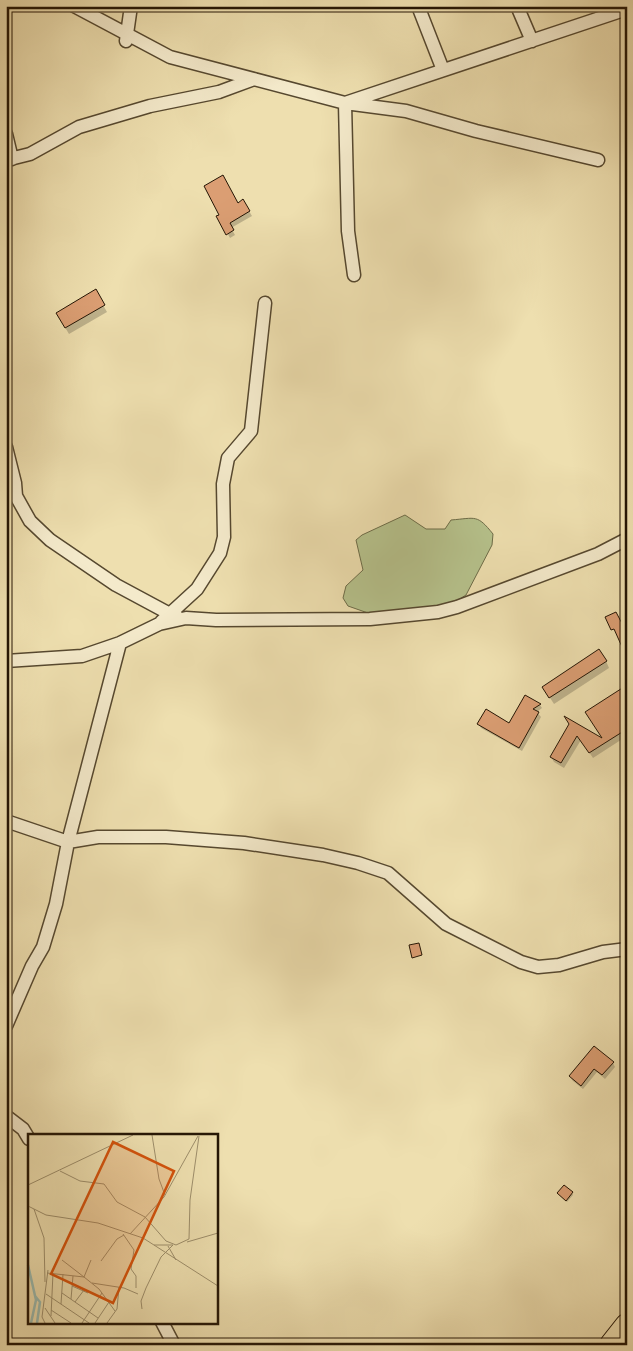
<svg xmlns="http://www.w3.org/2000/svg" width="633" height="1351" font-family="'EB Garamond',serif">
  <rect width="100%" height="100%" fill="#eedfaf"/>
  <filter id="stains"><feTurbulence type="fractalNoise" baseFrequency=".004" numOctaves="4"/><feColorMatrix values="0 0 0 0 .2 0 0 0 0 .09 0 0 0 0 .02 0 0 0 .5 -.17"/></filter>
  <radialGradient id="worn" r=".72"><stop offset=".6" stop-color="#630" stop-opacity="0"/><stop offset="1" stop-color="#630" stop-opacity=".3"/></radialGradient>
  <!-- green -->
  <path fill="#b6c28c" stroke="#6d6c48" d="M 405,515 L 426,529 L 445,529 L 451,520 C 476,518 477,514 493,534 L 492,545 L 466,595 L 458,600 L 444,606 L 368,613 L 348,606 L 343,598 L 346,586 L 363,570 L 356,540 L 362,535 Z"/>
  <!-- shadow -->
  <path fill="#0003" d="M 243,201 L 252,216 L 231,228 L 235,235 L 230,238 L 218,217 Z
    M 95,291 L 107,312 L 69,334 L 57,314 Z
    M 606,661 L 609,668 L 554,704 L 543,687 Z
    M 627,692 L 627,736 L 593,758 L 581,740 L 564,768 L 554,762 L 551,757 L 571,724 L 605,741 Z
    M 525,696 L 540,705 L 542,708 L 537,712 L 541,717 L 522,751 L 481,728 L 479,724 L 510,725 Z
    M 613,1063 L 615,1067 L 605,1079 L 597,1072 L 583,1089 L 573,1081 L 570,1077 Z
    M 572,1193 L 573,1195 L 567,1202 L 558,1194 Z"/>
  <!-- building -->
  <path fill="#db9e73" stroke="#241504" d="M 223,175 L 238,203 L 243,199 L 250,211 L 230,223 L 234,230 L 226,235 L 216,216 L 219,215 L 204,186 Z
    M 96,289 L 105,305 L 65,328 L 56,313 Z
    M 616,612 L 627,633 L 627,658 L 614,629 L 611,630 L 605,617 Z
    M 599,649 L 607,661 L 549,698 L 542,687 Z
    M 627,685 L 627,729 L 589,753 L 577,736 L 561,763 L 550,757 L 569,724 L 564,716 L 602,738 L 585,712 Z
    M 525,695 L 541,704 L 533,709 L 539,712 L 519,748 L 477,724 L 486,709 L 509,723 Z
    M 419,943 L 422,955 L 412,958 L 409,945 Z
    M 594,1046 L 614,1062 L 602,1075 L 594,1069 L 581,1086 L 569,1076 Z
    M 564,1185 L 573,1192 L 566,1201 L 557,1193 Z"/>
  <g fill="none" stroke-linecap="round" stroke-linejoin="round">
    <!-- street casing -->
    <g stroke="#56482f" stroke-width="15">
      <path id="street" d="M 74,6 L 170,57 L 345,103 L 627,9
        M 418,6 L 443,70
        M 517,6 L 532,41
        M 126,41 L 131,6
        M 6,134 L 12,159
        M 6,160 L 30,154 L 79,127 L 150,106 L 219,92 L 254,79
        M 354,275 L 348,231 L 345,103 L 406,111 L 476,131 L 598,160
        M 6,447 L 15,483 L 16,496 L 30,521 L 50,540 L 116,585 L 170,614 L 176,615
        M 161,622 L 197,589 L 220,553 L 224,537 L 223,484 L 228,458 L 251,431 L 265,303
        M 6,661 L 82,656 L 120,643 L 159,624 L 186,618 L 216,620 L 370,619 L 438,612 L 457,607 L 598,554 L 627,539
        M 6,821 L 68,842 L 98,837 L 166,837 L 244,843 L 323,855 L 358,863 L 388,873 L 446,924 L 521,962 L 538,967 L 559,965 L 603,952 L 627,949
        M 6,1026 L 32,966 L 43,947 L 56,904 L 68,842 L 120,643
        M 6,1116 L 23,1129 L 29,1139
        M 162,1322 L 174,1345"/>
    </g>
    <!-- highway casing -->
    <g stroke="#241504" stroke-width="26">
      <path id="highway" d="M 612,1345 L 627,1326"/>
    </g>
    <!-- street -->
    <use href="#street" stroke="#f4eacb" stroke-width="12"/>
    <!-- highway -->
    <use href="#highway" stroke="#eedfaf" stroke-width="24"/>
  </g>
  <!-- overview -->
  <g transform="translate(28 1134)">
    <rect width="190" height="190" fill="#eedfaf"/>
    <path fill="none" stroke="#9bbcb1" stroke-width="2.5" d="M 0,131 L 8,166 L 3,189M 7,162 L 12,168 L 9,189"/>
    <path fill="none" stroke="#9d8e6b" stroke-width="1" d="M 124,1 L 131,45 L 137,61M 32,37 L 52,47 L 76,50 L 89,68 L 117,83 L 138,107 L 148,111 L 161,105 L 162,66 L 171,2M 0,51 L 105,1M 0,72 L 18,81 L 70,89 L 115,104 L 190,152M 6,75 L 16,104 L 17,148M 95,100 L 106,116 L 103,135 L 108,142 L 108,154M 102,100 L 136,63 L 170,2M 159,108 L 190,99M 140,112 L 148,126M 34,126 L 56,143 L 63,126M 73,127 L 89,105 L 96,101M 19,139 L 56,143 L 71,155 L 87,177M 64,149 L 96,154 L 110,160M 44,152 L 60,159M 34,159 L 70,184M 18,160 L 61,189M 43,165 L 45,142M 47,168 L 56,156M 33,170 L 35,140M 17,174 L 27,189M 114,175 L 113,167 L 118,154 L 133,123 L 145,111 L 126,111M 23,176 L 43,189M 23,182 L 25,139M 17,189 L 14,183 L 20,136M 54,189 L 74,159M 67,189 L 81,168M 79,189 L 89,175 L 91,153"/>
    <path fill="#d4520b" fill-opacity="0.15" stroke="#d4520b" stroke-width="2.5" d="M 85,8 L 146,37 L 85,169 L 23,140 Z"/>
    <rect width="190" height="190" fill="none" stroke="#241504" stroke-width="2.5"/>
  </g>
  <!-- margin -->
  <rect width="633" height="1351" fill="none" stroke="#eedfaf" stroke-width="25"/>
  <rect x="8" y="8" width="618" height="1336" fill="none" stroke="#241504" stroke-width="2.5"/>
  <rect x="12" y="12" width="608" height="1326" fill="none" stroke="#241504"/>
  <rect width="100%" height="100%" filter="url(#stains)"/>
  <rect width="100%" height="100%" fill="url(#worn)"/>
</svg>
